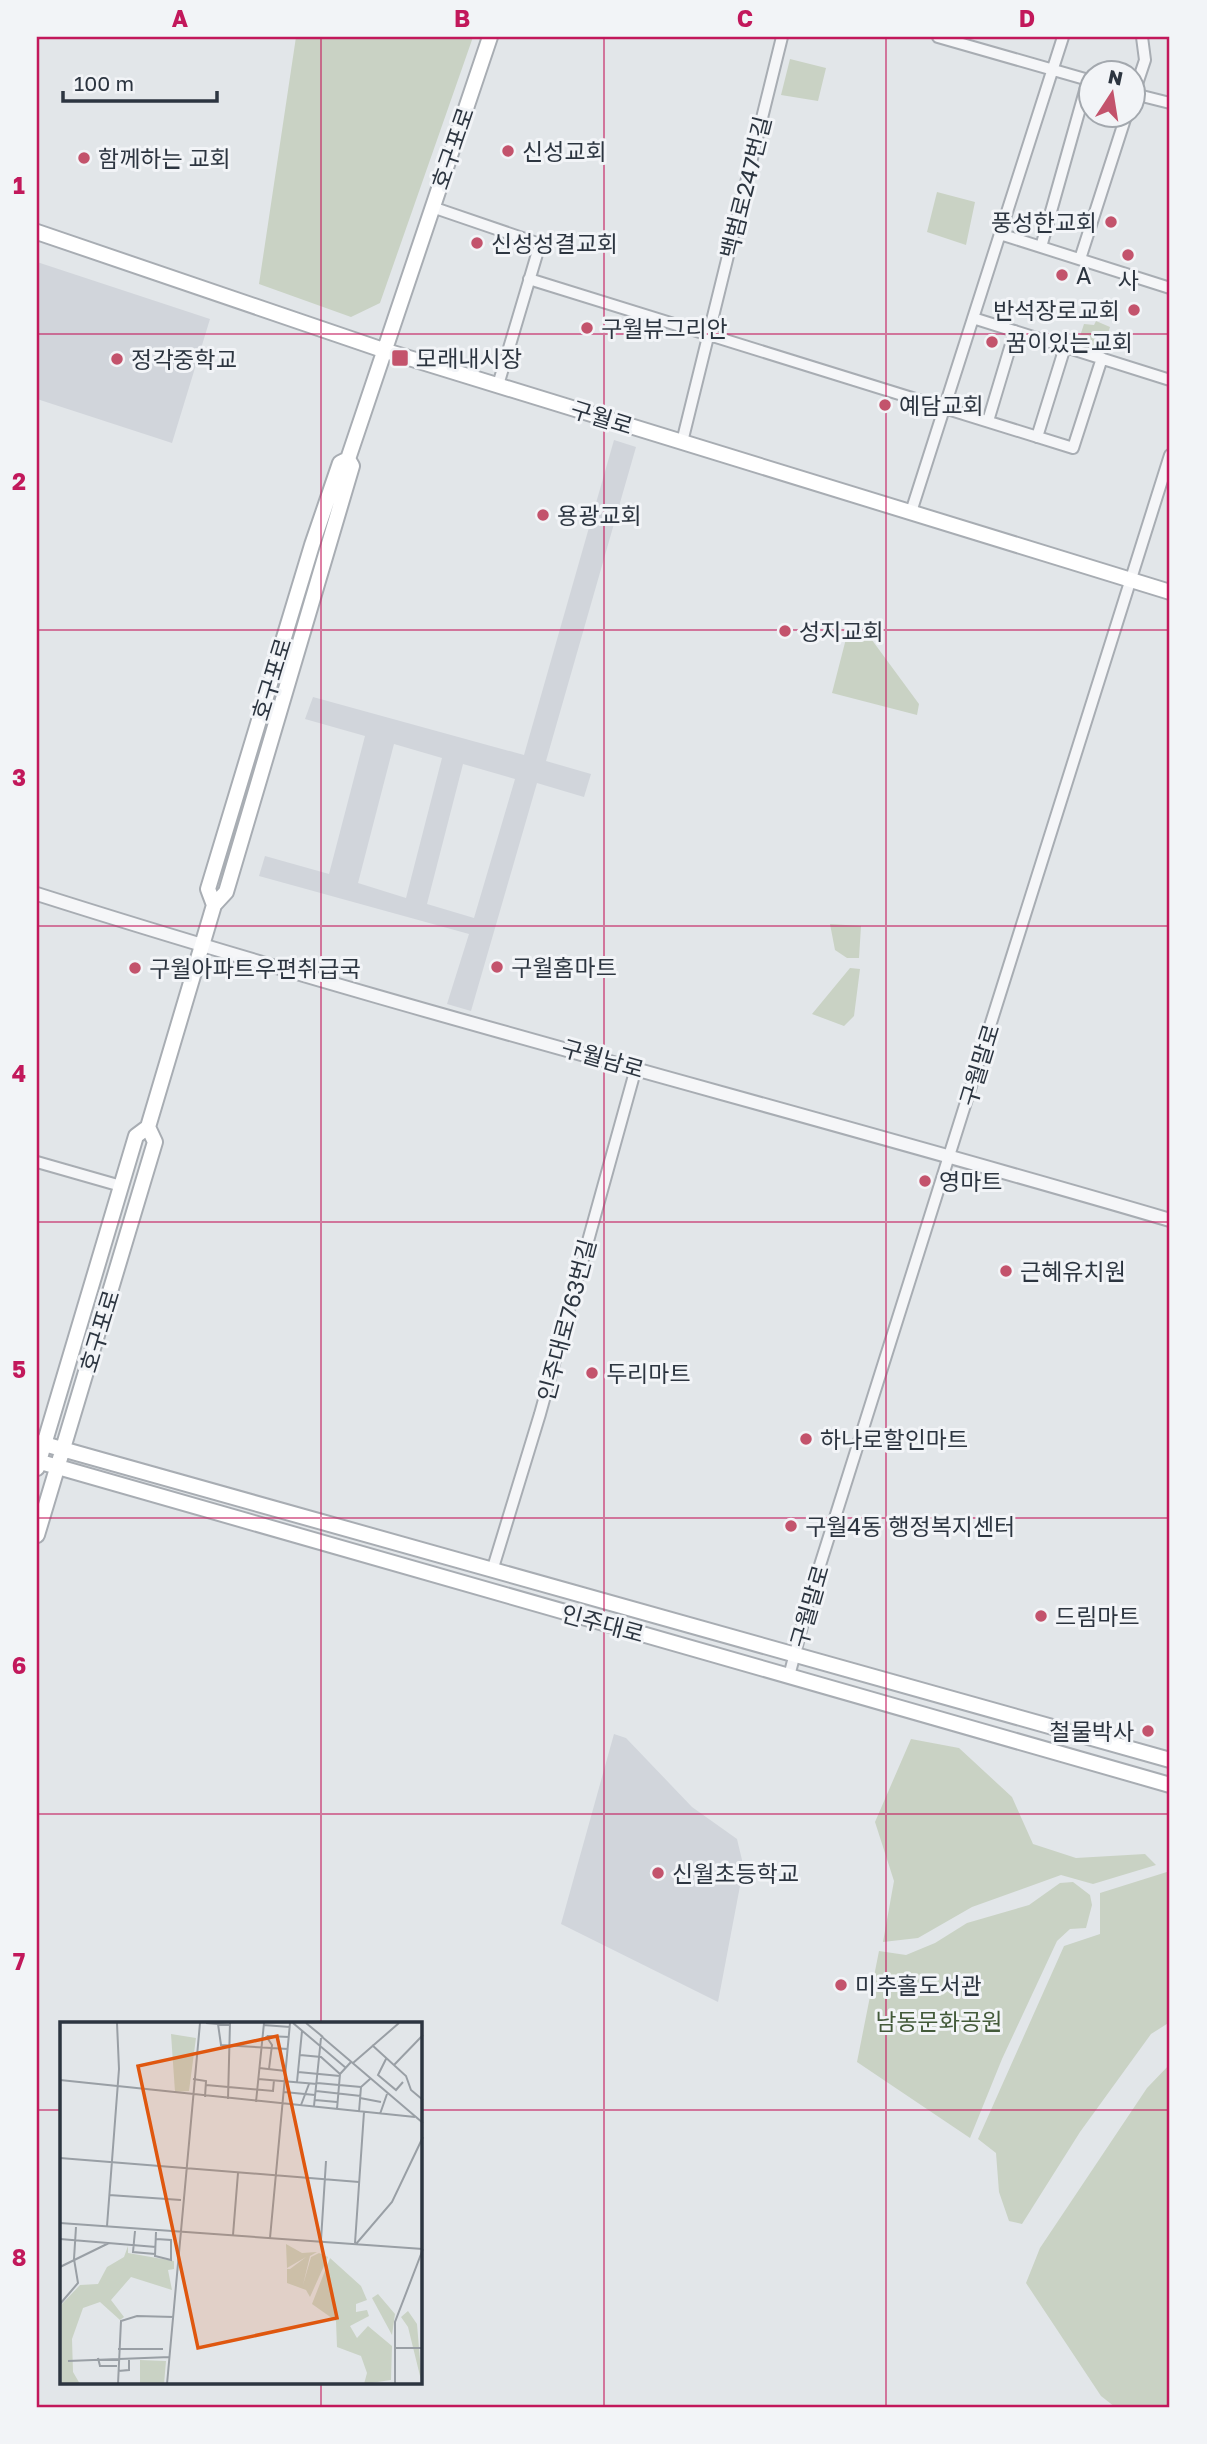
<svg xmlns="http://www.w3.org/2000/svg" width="1207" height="2444" font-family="'Golos Text','Noto Sans KR',sans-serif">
  <rect width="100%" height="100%" fill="#e2e6e9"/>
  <!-- built -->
  <path fill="#d1d5db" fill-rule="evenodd" d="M 37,262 L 210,319 L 172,443 L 37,399 Z
    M 614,440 L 636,447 L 546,761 L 591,774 L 584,797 L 537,783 L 471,1011 L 447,1004 L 469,934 L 259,876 L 265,856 L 329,874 L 365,736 L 305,719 L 313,697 L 524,755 ZM 394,744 L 442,758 L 406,898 L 358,883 ZM 463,764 L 515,779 L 474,918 L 427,904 Z
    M 614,1734 L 626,1738 L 692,1807 L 737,1839 L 742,1860 L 740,1886 L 718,2002 L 561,1924 Z"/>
  <!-- green -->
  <path fill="#c9d2c4" d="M 296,37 L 473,37 L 380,303 L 351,317 L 259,284 Z
    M 790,59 L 826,68 L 818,101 L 781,95 Z
    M 937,192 L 975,202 L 966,245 L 927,232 Z
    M 1096,321 L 1110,327 L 1103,350 L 1078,342 L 1084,324 L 1094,325 Z
    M 848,631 L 869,636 L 919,704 L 917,715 L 832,693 Z
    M 830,924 L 861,926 L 859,958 L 847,958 L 835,950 Z
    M 850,968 L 860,969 L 854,1016 L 844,1026 L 812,1014 Z
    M 911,1739 L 959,1748 L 1012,1797 L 1033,1844 L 1076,1858 L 1145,1854 L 1156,1865 L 1093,1884 L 1061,1875 L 972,1907 L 918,1938 L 883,1942 L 894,1881 L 875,1822 Z
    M 1170,1871 L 1170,2022 L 1151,2034 L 1080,2132 L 1022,2224 L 1009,2221 L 999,2192 L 996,2153 L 978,2139 L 1064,1946 L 1100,1934 L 1100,1893 Z
    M 1073,1882 L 1090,1895 L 1092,1905 L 1086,1928 L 1070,1929 L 1057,1941 L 1002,2059 L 970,2138 L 857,2062 L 879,1951 L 906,1955 L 935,1943 L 967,1923 L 1029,1905 L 1060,1883 Z
    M 1170,2064 L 1170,2407 L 1115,2407 L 1101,2396 L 1026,2283 L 1040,2248 L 1147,2088 Z"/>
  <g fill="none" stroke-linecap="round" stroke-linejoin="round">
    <!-- minor casing -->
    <g stroke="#a8adb3" stroke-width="14">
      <path id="minor" d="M 938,37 L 1092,81
        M 1134,93 L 1145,60 L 1142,37
        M 1134,94 L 1170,103
        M 432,207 L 540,244 L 498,385
        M 1000,234 L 1170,288
        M 1041,247 L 1088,80
        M 1080,259 L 1126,116
        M 529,279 L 1073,448 L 1102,358
        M 973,318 L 1170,380
        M 988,421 L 1015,331
        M 1037,437 L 1065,347
        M 682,442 L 782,37
        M 911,512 L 1063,37
        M 37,1162 L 121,1186
        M 492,1571 L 540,1414 L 636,1068
        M 789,1676 L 809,1600 L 1170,455"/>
    </g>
    <!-- tertiary casing -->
    <g stroke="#a8adb3" stroke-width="16">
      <path id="tertiary" d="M 37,894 C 411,1013 793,1109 1170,1220"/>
    </g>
    <!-- secondary casing -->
    <g stroke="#a8adb3" stroke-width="18">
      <path id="secondary" d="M 37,232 L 383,350 L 1170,592
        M 214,905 L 208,889 L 312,545 L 340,463 L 348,459
        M 37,1442 L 1170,1760
        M 37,1461 L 1170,1785
        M 37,1468 L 136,1136 L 148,1127 L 214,905 L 226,892 L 352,466 L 348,459 L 490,37
        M 37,1535 L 155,1142 L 148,1127"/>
    </g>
    <!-- minor -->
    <use href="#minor" stroke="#f5f6f8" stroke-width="10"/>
    <!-- tertiary -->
    <use href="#tertiary" stroke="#f5f6f8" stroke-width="12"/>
    <!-- secondary -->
    <use href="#secondary" stroke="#fff" stroke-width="14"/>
  </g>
  <!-- grid -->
  <path fill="none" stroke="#c2185b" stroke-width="2" stroke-opacity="0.55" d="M 321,37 L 321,2024M 604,37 L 604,2407M 886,37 L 886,2407M 37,334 L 1170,334M 37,630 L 1170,630M 37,926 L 1170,926M 37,1222 L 1170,1222M 37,1518 L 1170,1518M 37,1814 L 1170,1814M 37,2110 L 61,2110M 420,2110 L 1170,2110M 321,2383 L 321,2407"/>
  <!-- markers -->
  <g fill="#c3536c" stroke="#f2f4f7" stroke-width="2.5">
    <circle cx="508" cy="151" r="7"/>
    <circle cx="84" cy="158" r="7"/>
    <circle cx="1111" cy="222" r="7"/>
    <circle cx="477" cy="243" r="7"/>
    <circle cx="1128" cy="255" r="7"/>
    <circle cx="1062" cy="275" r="7"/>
    <circle cx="1134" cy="310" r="7"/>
    <circle cx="587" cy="328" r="7"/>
    <circle cx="992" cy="342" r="7"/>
    <rect x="391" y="349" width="18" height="18" rx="3.5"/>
    <circle cx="117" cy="359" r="7"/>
    <circle cx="885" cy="405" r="7"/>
    <circle cx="543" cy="515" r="7"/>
    <circle cx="785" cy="631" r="7"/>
    <circle cx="497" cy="967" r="7"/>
    <circle cx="135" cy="968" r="7"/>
    <circle cx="925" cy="1181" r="7"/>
    <circle cx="1006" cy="1271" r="7"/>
    <circle cx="592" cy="1373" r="7"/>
    <circle cx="806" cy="1439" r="7"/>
    <circle cx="791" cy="1526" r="7"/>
    <circle cx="1041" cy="1616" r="7"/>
    <circle cx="1148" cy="1731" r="7"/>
    <circle cx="658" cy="1873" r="7"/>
    <circle cx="841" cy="1985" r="7"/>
  </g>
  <g text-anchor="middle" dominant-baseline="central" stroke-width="6" stroke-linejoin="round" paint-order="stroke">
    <!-- street labels -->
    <g font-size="23" fill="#2c3540" stroke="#f2f4f7">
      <text transform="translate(452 148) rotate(-71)">호구포로</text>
      <text transform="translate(745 187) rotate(-76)">백범로247번길</text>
      <text transform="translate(602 417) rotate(17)">구월로</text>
      <text transform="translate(271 679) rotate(-73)">호구포로</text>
      <text transform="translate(603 1058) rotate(16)">구월남로</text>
      <text transform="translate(979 1065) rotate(-73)">구월말로</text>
      <text transform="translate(566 1320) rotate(-75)">인주대로763번길</text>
      <text transform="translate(99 1331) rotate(-73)">호구포로</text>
      <text transform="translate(809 1606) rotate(-74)">구월말로</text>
      <text transform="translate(603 1623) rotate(15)">인주대로</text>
    </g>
    <!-- poi labels -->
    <g font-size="23" fill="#2c3540" stroke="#f2f4f7" text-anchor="start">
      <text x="522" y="151">신성교회</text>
      <text x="98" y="158">함께하는 교회</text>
      <text x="1097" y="222" text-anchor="end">풍성한교회</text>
      <text x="491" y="243">신성성결교회</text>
      <text x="1076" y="275">A</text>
      <text x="1128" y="280" text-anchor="middle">사</text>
      <text x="1120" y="310" text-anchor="end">반석장로교회</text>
      <text x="601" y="328">구월뷰그리안</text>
      <text x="1006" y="342">꿈이있는교회</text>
      <text x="416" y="358">모래내시장</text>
      <text x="131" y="359">정각중학교</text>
      <text x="899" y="405">예담교회</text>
      <text x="557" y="515">용광교회</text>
      <text x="799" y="631">성지교회</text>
      <text x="511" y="967">구월홈마트</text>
      <text x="149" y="968">구월아파트우편취급국</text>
      <text x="939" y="1181">영마트</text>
      <text x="1020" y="1271">근혜유치원</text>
      <text x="606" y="1373">두리마트</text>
      <text x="820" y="1439">하나로할인마트</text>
      <text x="805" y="1526">구월4동 행정복지센터</text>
      <text x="1055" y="1616">드림마트</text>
      <text x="1134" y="1731" text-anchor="end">철물박사</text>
      <text x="672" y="1873">신월초등학교</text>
      <text x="855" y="1985">미추홀도서관</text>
    </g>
    <!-- park labels -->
    <g font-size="23" fill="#435a3a" stroke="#f2f4f7">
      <text x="939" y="2021">남동문화공원</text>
    </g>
  </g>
  <!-- overview -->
  <g transform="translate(60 2022)">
    <rect width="362" height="362" fill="#e2e6e9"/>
    <path d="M 111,12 L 136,16 L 129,69 L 115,70 ZM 226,222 L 242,231 L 257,230 L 250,234 L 243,263 L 251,235 L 259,231 L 268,235 L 250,275 L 246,268 L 227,261 L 227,247 L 230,247 L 246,235 L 227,246 ZM 68,224 L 68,231 L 114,239 L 114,247 L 108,248 L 112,268 L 71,255 L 51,278 L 64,295 L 60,298 L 40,280 L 23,286 L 12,317 L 13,350 L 20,362 L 0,362 L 0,284 L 20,263 L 38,262 L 47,245 L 64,235 ZM 270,236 L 301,264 L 307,278 L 296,282 L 296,290 L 307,288 L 309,294 L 290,304 L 297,316 L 308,304 L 332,324 L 331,358 L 304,362 L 307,351 L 301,334 L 277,325 L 276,299 L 252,282 ZM 318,272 L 335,292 L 332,313 L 312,276 ZM 348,289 L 357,302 L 362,362 L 348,305 L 341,295 ZM 80,338 L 106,339 L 104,362 L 80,362 Z" fill="#c9d2c4"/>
    <path fill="none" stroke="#999fa5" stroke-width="2" d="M 146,1 L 170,3M 233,1 L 286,46M 246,1 L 263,15M 158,2 L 161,23 L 228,27M 203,3 L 230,5M 206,14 L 212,23 L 209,47M 207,14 L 229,15M 261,14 L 363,101M 312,23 L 346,54 L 351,68 L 363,78M 240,33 L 261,35 L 280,52M 326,37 L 318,53 L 336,68 L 343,60M 293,41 L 339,1M 334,43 L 363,13M 199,46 L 226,49M 238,50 L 280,54M 133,57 L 146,59 L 145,75M 198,57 L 257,62M 0,58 L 355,95M 237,60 L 242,9M 257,61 L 301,65M 146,63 L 213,69 L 214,58M 256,69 L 301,74M 224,70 L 255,73M 300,76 L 321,80M 168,77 L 170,1M 255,78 L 277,80M 196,80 L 204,1M 241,83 L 249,62M 254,84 L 261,16M 277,87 L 280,52 L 291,40M 299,90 L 301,65 L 310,57M 320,92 L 327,72M 0,136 L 299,160M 49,173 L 121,178M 0,201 L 363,227M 47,204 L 59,47 L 57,1M 75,209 L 73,230 L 95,232M 173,213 L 178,151M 210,216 L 230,1M 0,217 L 96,225M 96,217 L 111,218 L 111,238 L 95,234 L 96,210M 261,218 L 266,139M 295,221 L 304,90M 296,222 L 332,180 L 363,115M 0,245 L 49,221M 0,282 L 18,261 L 14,237 L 16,205M 335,326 L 363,326M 58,327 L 103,327M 38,336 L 40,344 L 57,344M 8,339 L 110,335M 58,349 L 69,348 L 69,336M 58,362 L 61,299 L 77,294 L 114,295M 107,362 L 140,1M 335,362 L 335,300 L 363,227"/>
    <path fill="#df570f" fill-opacity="0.15" stroke="#df570f" stroke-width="3.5" d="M 217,14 L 277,296 L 138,326 L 78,44 Z"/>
    <rect width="362" height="362" fill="none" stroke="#2c3540" stroke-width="3.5"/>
  </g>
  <!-- border -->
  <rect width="1207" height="2444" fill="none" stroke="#f2f4f7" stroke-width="77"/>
  <!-- north arrow -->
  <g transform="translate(1112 94) rotate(12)"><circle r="33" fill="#f2f4f7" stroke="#a3a8ae" stroke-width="2"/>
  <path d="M0-5L12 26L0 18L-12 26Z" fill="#c3536c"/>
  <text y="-10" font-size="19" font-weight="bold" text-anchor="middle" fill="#2c3540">N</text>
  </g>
  <!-- scale -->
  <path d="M63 91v10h154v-10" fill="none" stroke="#2c3540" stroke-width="3.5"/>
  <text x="74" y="91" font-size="21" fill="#2c3540" stroke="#f2f4f7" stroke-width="5" paint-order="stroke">100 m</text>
  <rect x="38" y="38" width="1130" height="2368" fill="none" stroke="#c2185b" stroke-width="2.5"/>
  <g font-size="23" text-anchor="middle" font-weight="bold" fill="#c2185b">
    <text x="180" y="27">A</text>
    <text x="462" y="27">B</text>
    <text x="745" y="27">C</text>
    <text x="1027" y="27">D</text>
    <text x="19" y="194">1</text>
    <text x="19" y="490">2</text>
    <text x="19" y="786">3</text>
    <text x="19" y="1082">4</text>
    <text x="19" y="1378">5</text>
    <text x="19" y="1674">6</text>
    <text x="19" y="1970">7</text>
    <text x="19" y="2266">8</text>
  </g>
</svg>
